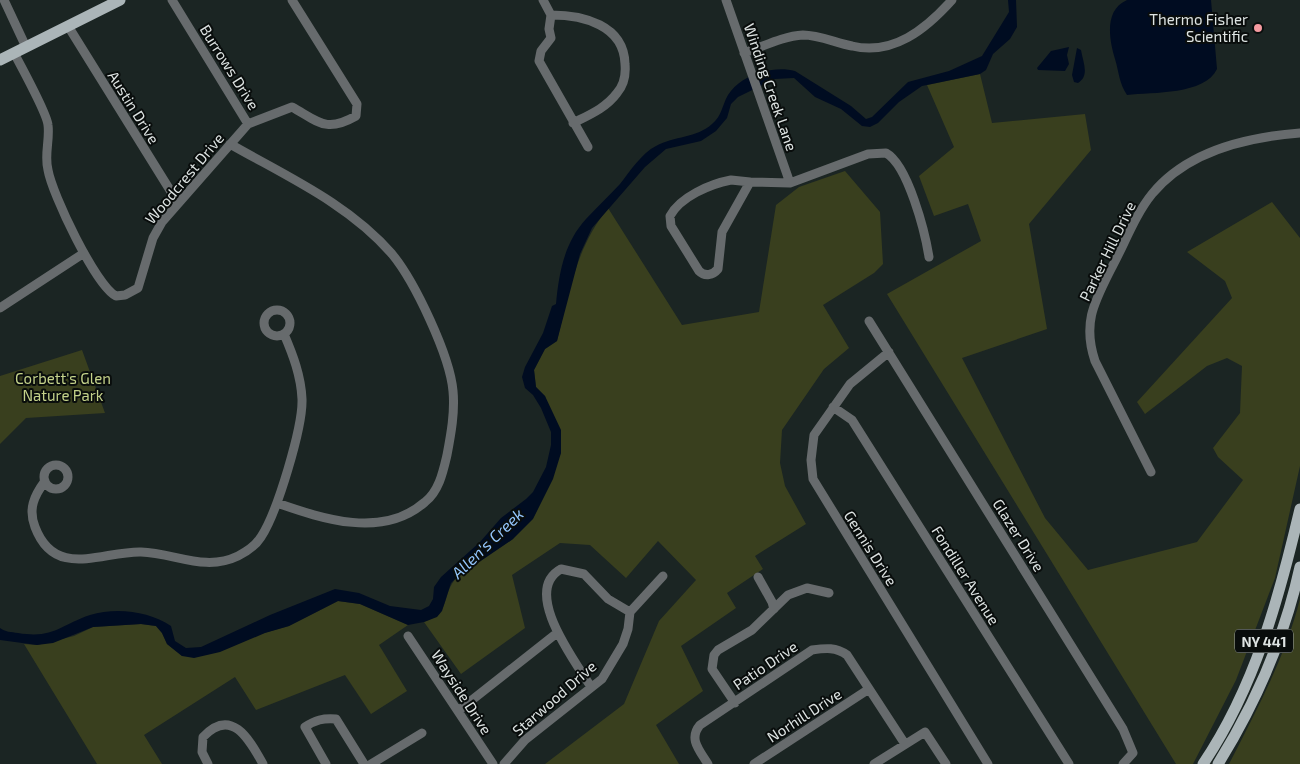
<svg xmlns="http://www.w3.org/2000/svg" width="1300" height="764" font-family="'Exo 2',sans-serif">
  <rect width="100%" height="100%" fill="#1b2523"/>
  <!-- green -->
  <path fill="#393f1e" d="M 980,74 L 992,123 L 1085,114 L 1091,150 L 1029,224 L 1047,329 L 962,358 L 1045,518 L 1088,570 L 1197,542 L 1243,480 L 1218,457 L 1213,448 L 1240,413 L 1242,366 L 1227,358 L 1207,366 L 1145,414 L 1137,402 L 1232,298 L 1225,281 L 1187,252 L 1272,202 L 1300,238 L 1300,466 L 1275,578 L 1236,680 L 1193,764 L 1176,764 L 887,294 L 981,241 L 968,204 L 934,216 L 919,176 L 954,147 L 927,85 Z
    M 845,171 L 880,212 L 883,264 L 874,273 L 823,305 L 849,348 L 824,369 L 782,430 L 780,463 L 785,486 L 806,524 L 755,556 L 763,569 L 727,593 L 736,608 L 681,646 L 703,691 L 656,725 L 679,764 L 545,764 L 624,704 L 659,621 L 696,580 L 658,541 L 626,578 L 590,545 L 560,543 L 512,575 L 525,628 L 461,674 L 424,622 C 453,611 440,596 457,577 L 513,539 L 561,453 L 545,396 L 536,387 L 534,370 L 545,349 L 557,341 C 569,292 576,248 608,208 L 682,325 L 759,312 L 776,205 L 799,187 Z
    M 82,350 L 105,413 L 26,418 L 0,444 L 0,376 Z
    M 1300,599 L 1300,764 L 1229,764 C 1256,711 1285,658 1300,599 Z
    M 338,601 L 360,604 L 408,625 L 379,645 L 407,691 L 371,714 L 345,675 L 256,710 L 235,677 L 144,735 L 162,764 L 97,764 L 24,644 L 37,645 L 74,636 L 93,627 L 141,624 L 156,626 L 162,633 L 167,644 L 182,656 L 289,626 Z"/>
  <!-- water -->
  <path fill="#000c21" d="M 1008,0 L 1016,0 L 1017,27 L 1010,39 L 993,54 L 986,70 L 980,74 L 922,86 L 899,102 L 878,123 L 870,127 L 862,126 L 841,109 L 815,97 L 794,78 L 775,79 L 738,97 L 731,104 L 727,118 L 716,131 L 701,141 L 666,149 L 645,167 L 592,228 L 580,254 L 557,341 L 545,349 L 534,370 L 536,387 L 545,396 L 561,430 L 561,453 L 553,479 L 533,519 L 513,539 L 457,577 L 451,583 L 442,611 L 437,617 L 424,622 L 408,625 L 360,604 L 338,601 L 289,626 L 265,633 L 220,652 L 194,658 L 182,656 L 167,644 L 162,633 L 156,626 L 141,624 L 93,627 L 53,643 L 37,645 L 0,640 L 0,628 C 5,632 11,632 18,633 C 54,639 60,625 90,615 C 116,607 149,611 171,626 L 175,641 L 186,648 L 201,647 L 270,615 L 335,589 L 359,593 L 390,606 L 421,610 L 429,606 L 433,599 L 434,587 L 441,577 L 480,542 L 501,518 L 526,499 L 533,492 L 546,467 L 551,445 L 551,432 L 541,408 L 533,395 L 525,388 L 522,377 L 525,367 L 543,333 L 552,306 L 556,304 C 559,273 564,243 586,219 C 597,207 609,196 620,184 C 630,171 642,153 656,146 C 674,136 697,138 712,124 C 722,116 722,105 728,95 C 740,75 773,65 795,71 L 851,106 L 866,119 L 872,117 L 908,82 L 949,71 L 982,56 L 1009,12 Z
    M 1127,0 L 1211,0 L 1217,69 C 1205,95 1153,92 1127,95 C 1119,83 1119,72 1115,59 C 1109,39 1104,10 1127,0 Z
    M 1069,47 L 1067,55 L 1069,64 L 1065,71 L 1038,70 L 1037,68 L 1051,51 Z
    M 1077,48 L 1081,50 C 1083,62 1090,76 1078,83 L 1074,82 L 1072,75 Z"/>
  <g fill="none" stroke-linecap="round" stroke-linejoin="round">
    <!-- minor -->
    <path stroke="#676b6d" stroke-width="9" d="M 4,0 L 26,47
      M 172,0 L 248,124
      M 543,0 L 551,15 L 549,29 L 551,38 L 541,51 L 539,61 L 588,147
      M 726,0 L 790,183
      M 551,15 C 583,15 624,25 625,64 C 626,75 624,85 617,93 C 606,108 589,115 573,123
      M 68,26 L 178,203
      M 14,53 C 21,66 47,114 48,125 C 50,140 44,155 48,170 C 52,194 96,286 116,296 L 125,295 L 138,288 L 153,238 L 162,222 L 248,124 L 292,107 C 319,122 326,133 356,116 L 357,104 L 292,0
      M 744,53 C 762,47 783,36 803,35 C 819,35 836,43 852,46 C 893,56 926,29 952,0
      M 230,144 C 286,176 349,204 392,254 C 415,282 450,356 453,391 C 455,412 451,434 447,455 C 443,472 439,491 425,502 C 383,539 323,519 277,503
      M 731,180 L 750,182 L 722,232 L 718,269 C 713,275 705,277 699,271 L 671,226 L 670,216 C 680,197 710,184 731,180 Z
      M 750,182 L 790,183 L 868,154 L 886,153 C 908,165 925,232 929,257
      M 0,308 L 84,253
      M264 323a13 13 0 1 1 26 0a13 13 0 1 1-26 0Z
      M 869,321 L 1123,729 L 1133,753 L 1123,764
      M 889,352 L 850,384 L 814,435 L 811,460 L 813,479 L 988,764
      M 833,407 L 852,420 L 1069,764
      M44 477a12 12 0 1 1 24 0a12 12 0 1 1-24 0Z
      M 1151,472 L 1095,361 C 1082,322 1095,301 1112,267 C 1125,243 1135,215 1152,194 C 1187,151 1247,137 1300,133
      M 45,481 C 34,496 28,509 35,527 C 55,580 102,551 141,552 C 175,553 205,572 238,556 C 246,552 256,545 261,537 C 277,513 303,427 302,399 C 301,376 293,355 284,334
      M 758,577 L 772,602 L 774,609
      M 408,636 L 493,764
      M 591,687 C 575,661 521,591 561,569 L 584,574 L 608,599 L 630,612
      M 735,703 L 712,669 L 714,655 L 718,650 L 752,630 L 788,595 L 807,588 L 829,593
      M 458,711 L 557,633
      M 208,764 L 202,752 L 203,737 C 232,706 250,741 263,764
      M 326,764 L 305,727 C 315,720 323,718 336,719 L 364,764
      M 371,764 L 422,733
      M 504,764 L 525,740 L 602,679 L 623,644 L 628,629 L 630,612 L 663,576
      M 708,764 C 700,751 688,739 700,725 L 812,650 C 826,648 836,647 847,655 L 905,744
      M 754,764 L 869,689
      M 874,764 L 925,732 L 946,764"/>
    <!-- major -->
    <path stroke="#abb5b8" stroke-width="11" d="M 0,60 L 120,0
      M 1203,764 C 1255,687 1279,598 1300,509
      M 1218,764 C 1255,704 1285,636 1300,567"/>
  </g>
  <!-- markers -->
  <circle fill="#f49aa0" stroke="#090d0c" stroke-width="2" cx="1258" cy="28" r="5"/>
  <g text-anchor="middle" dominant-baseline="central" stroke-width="4" stroke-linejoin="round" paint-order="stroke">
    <!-- shield labels -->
    <rect fill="#090d0c" stroke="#9ea4a2" stroke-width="1" x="1235" y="629.5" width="58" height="23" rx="4"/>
    <g font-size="14" font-weight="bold" fill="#dee4e3">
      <text x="1264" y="641">NY 441</text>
    </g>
    <!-- poi labels -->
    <g font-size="15" fill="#dee4e3" stroke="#090d0c" text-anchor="end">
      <text x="1248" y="19">Thermo Fisher<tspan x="1248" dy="17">Scientific</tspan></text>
    </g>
    <!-- street labels -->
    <g font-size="15" fill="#dee4e3" stroke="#090d0c">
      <text transform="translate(230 67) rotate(58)">Burrows Drive</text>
      <text transform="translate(771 87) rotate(71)">Winding Creek Lane</text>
      <text transform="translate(134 107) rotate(58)">Austin Drive</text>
      <text transform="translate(184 178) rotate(-50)">Woodcrest Drive</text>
      <text transform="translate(1107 251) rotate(-64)">Parker Hill Drive</text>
      <text transform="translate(1019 535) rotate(58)">Glazer Drive</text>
      <text transform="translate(871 548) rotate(58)">Gennis Drive</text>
      <text transform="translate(966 575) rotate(58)">Fondiller Avenue</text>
      <text transform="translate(765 665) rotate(-34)">Patio Drive</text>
      <text transform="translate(462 692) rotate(57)">Wayside Drive</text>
      <text transform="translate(554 698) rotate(-41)">Starwood Drive</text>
      <text transform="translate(804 715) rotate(-33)">Norhill Drive</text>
    </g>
    <!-- park labels -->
    <g font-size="15" fill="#c4d28a" stroke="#090d0c">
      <text x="63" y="378">Corbett's Glen<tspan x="63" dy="17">Nature Park</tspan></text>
    </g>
    <!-- water labels -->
    <g font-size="16" font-style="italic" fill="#94c6fd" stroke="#090d0c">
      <text transform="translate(487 543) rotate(-44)">Allen's Creek</text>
    </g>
  </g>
</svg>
